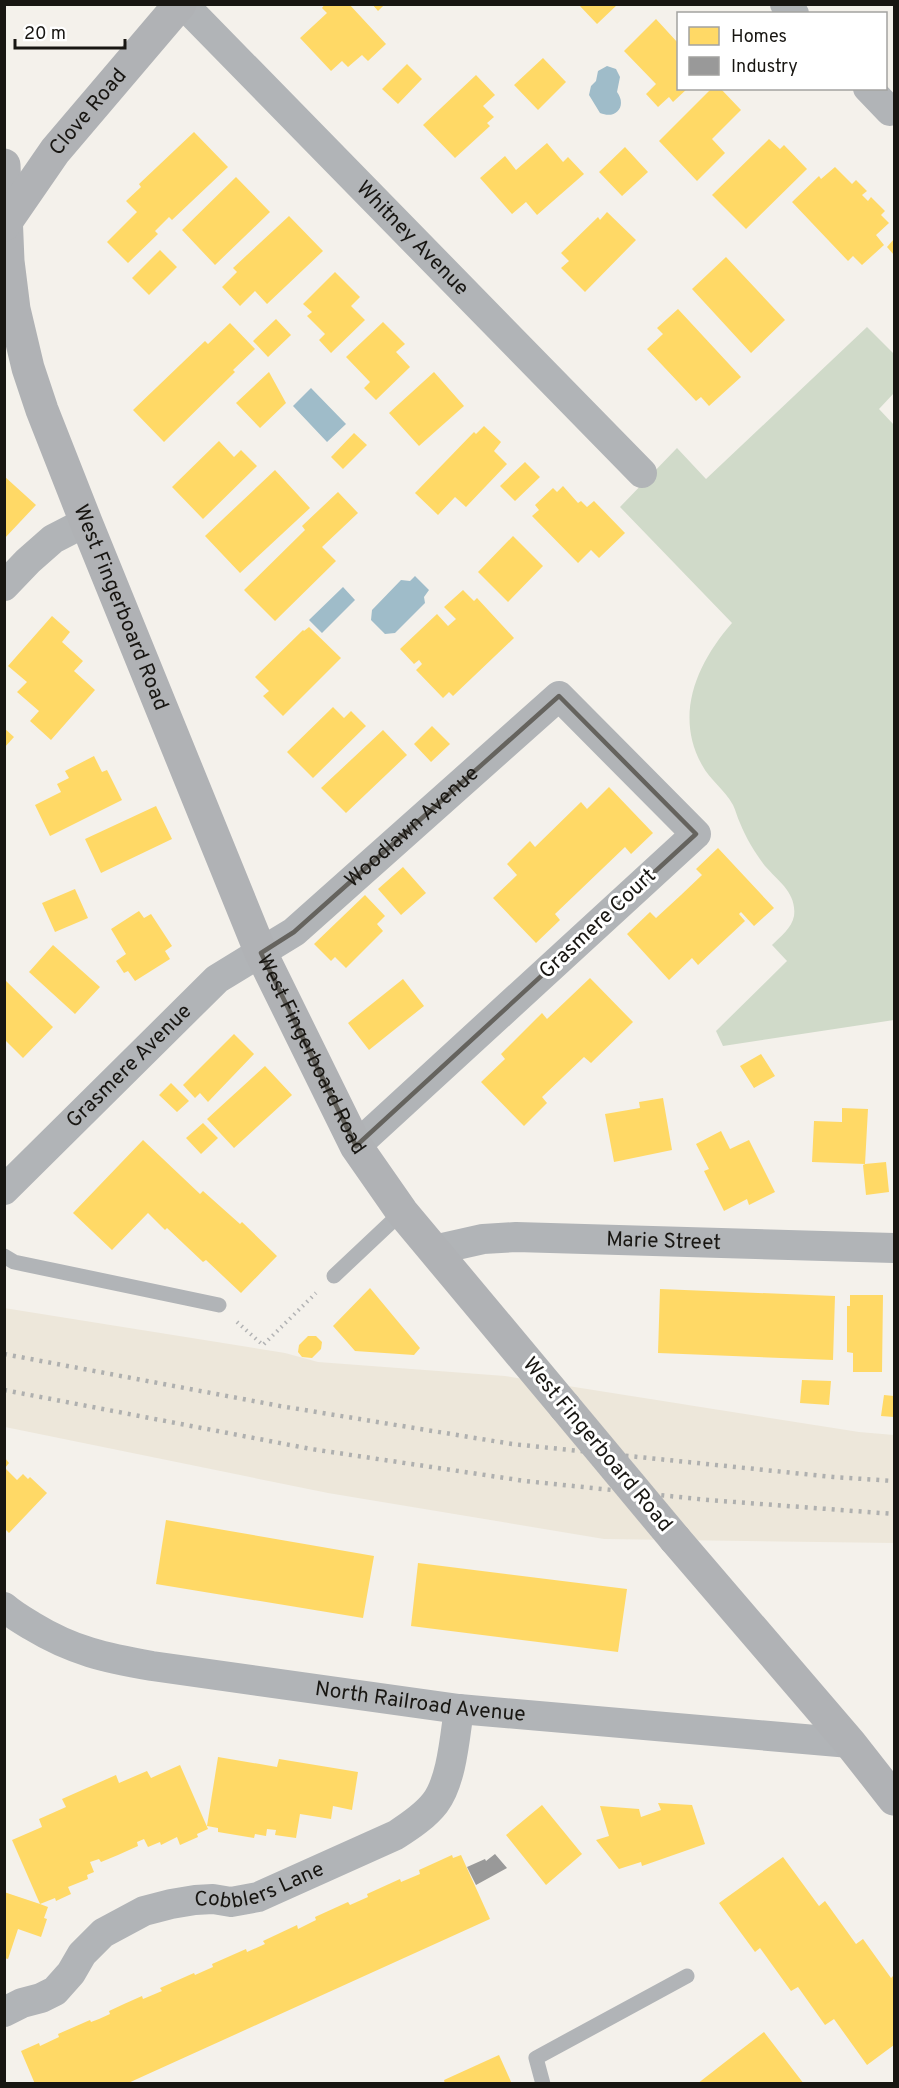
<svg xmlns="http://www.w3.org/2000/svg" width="899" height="2088" font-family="Overpass,sans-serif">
  <rect width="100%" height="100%" fill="#f4f1eb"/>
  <!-- built -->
  <path fill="#ede7da" d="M 4,1308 L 285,1353 L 318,1362 L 505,1376 L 859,1432 L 894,1435 L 894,1543 L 604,1539 L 328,1493 L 5,1427 Z"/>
  <!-- green -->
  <path fill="#d0dac9" d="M 867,327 L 894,354 L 894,393 L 879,409 L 894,425 L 894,1020 L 723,1046 L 716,1031 L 787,961 L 772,945 C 780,937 792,928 794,916 C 797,893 778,881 765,866 C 755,853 746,838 740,823 C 737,817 736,811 733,805 C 725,790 710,780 702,765 C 674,715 697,663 732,623 L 620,507 L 677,448 L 706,479 Z"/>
  <!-- water -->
  <path fill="#9fbcc9" d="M 607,66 L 616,69 L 620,77 L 617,92 C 627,105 617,120 600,113 L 589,95 L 591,86 L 596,81 L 598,71 Z
    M 311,388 L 346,424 L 327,442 L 293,406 Z
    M 415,576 L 429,590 L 424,597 L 425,603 L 395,633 L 385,634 L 371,620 L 372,610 L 401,580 L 410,581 Z
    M 343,587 L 355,600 L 322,633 L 309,620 Z"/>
  <!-- homes -->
  <path fill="#ffd966" d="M 325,4 L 349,4 L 386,44 L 368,61 L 362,55 L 348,67 L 342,61 L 331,71 L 300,38 L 327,13 L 322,8 Z
    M 372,4 L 385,4 L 378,11 Z
    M 578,4 L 618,4 L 597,24 Z
    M 656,19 L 678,43 L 678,88 L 688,88 L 673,102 L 669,97 L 658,107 L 646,94 L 656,84 L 624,51 Z
    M 543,58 L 566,82 L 538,110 L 514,85 Z
    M 407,64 L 422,79 L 398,104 L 382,89 Z
    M 476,75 L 495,95 L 483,106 L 494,117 L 487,123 L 490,126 L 455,158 L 423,125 Z
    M 712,88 L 720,88 L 741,110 L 712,139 L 725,153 L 697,181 L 659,141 Z
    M 194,132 L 228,167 L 172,220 L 169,217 L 155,231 L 158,234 L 128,263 L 107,242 L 137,212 L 126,201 L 141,187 L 139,184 Z
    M 769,139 L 780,149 L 784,145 L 807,169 L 746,229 L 712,195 Z
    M 547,143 L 563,162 L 568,157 L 584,174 L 537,215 L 526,202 L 512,214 L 480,178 L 505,156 L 516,170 Z
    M 625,147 L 648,172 L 622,196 L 599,172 Z
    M 835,167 L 852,184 L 856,180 L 867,191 L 862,195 L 868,201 L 871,197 L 885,211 L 881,215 L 889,223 L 876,235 L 884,245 L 862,265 L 853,256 L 848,261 L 792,202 L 819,176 L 821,179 Z
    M 236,177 L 270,212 L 215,265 L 182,230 Z
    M 607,212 L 636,240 L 585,292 L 561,268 L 569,261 L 561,253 L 598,217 L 600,220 Z
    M 289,216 L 323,251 L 267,304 L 255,291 L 240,306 L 222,287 L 237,272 L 233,268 Z
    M 894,239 L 894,255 L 887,247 Z
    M 160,250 L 177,267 L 149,295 L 132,278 Z
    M 726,257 L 785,320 L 751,353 L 692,289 Z
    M 335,272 L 360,297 L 351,306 L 365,320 L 331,353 L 319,340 L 325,334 L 307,316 L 312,312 L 303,304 Z
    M 678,309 L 741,377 L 709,406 L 701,397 L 696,401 L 647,349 L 663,334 L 657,328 Z
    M 276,319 L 291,335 L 268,357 L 253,341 Z
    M 383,322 L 405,344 L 396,352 L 410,367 L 376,400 L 364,388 L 370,382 L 346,357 Z
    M 230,323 L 255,349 L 233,370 L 235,372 L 164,442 L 133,410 L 205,341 L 208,344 Z
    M 269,372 L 286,403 L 260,428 L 236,403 Z
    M 434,372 L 464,406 L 419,446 L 389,413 Z
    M 484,426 L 501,442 L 494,451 L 507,464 L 466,507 L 455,497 L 438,515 L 415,493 L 474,432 L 476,434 Z
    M 354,433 L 367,445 L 343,469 L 331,457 Z
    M 219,441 L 234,457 L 241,450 L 257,466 L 203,519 L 172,487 Z
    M 525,462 L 540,477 L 515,501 L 500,486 Z
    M 275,470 L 310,508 L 240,573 L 205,536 Z
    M 4,476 L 36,505 L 4,539 Z
    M 563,486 L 578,503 L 581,501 L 587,507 L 594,501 L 625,533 L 599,558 L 591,550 L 578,563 L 532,516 L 539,510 L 535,505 L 553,488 L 557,492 Z
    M 338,492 L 358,513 L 322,547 L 336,561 L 275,621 L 244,590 L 305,530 L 302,526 Z
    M 513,536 L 543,566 L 508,602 L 478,572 Z
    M 463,590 L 474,601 L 477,598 L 514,638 L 453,696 L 449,692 L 443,698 L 416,670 L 422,664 L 419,660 L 414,664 L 400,649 L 437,614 L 448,626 L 456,619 L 444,607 Z
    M 52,616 L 70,632 L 62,642 L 83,661 L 74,671 L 95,690 L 51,740 L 30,721 L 39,711 L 17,692 L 27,682 L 8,666 Z
    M 309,627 L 341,658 L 283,716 L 263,696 L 269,691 L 255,677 L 303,630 L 304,631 Z
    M 333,707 L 344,718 L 351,711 L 366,726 L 313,778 L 287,752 Z
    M 432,726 L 450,744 L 431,762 L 414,744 Z
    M 4,728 L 14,737 L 4,748 Z
    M 383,730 L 407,755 L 346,813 L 321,788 Z
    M 94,756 L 102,772 L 107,770 L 122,800 L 50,836 L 35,805 L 61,792 L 57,784 L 69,778 L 65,771 Z
    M 609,787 L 653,833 L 631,854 L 625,847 L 555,914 L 560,920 L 536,943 L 493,898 L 517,875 L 507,864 L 530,841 L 535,847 L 581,802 L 587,809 Z
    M 156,806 L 172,839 L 101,873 L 85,839 Z
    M 718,848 L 774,908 L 754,926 L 741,912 L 739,914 L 745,921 L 698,965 L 692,958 L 669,980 L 627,934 L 650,912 L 656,918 L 681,895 L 702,875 L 696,869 Z
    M 403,867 L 426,893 L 401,915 L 378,889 Z
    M 75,889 L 88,918 L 55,932 L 42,903 Z
    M 365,895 L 385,916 L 377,924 L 383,931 L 346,968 L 335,957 L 331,961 L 314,944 Z
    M 139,911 L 144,918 L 151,914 L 172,946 L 165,951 L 170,959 L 135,981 L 128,971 L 124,973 L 116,961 L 126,954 L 111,929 Z
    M 53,945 L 100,987 L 75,1014 L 29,972 Z
    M 590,978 L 633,1022 L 591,1063 L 584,1057 L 542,1097 L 547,1103 L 524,1126 L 481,1082 L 505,1059 L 501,1054 L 542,1013 L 547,1019 Z
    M 4,979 L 53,1027 L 23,1058 L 4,1039 Z
    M 403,979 L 424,1006 L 369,1050 L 348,1023 Z
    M 234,1034 L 254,1054 L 208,1102 L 200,1093 L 195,1098 L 183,1085 Z
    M 761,1054 L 775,1076 L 754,1088 L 740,1066 Z
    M 265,1066 L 292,1095 L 234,1148 L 207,1119 Z
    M 171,1083 L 189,1101 L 177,1112 L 159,1095 Z
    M 663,1098 L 672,1150 L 614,1162 L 605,1114 L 640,1108 L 639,1102 Z
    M 842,1108 L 868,1109 L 865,1164 L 886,1162 L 889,1192 L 866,1195 L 863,1165 L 865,1164 L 812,1162 L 814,1121 L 842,1122 Z
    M 203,1123 L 218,1138 L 201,1154 L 186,1138 Z
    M 721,1131 L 730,1149 L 749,1140 L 775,1192 L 749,1205 L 747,1199 L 724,1211 L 704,1171 L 709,1169 L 696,1144 Z
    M 143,1140 L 200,1194 L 203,1191 L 240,1224 L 242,1222 L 277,1256 L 241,1293 L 206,1260 L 203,1262 L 167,1228 L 165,1230 L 148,1213 L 112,1250 L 73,1213 Z
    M 370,1288 L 420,1348 L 414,1355 L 355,1351 L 333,1326 Z
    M 660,1289 L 835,1296 L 833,1360 L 658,1353 Z
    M 850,1295 L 883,1295 L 882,1372 L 853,1372 L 853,1353 L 847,1352 L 847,1306 L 850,1306 Z
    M 308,1336 L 316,1336 L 322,1342 L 321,1349 L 312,1358 L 302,1357 L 298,1352 L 299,1345 Z
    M 802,1380 L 831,1381 L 829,1405 L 800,1403 Z
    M 884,1395 L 894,1396 L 894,1417 L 881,1416 Z
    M 5,1458 L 9,1463 L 5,1468 L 17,1480 L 23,1474 L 28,1479 L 30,1477 L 47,1493 L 9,1533 L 4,1528 Z
    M 166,1520 L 374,1556 L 363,1618 L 156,1584 Z
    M 418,1563 L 627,1589 L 618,1652 L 411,1626 Z
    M 218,1757 L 277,1767 L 279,1759 L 358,1772 L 352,1810 L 333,1806 L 331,1819 L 300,1814 L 296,1838 L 275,1835 L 276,1830 L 267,1829 L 266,1836 L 255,1834 L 254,1838 L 218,1832 L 218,1828 L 207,1826 Z
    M 180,1765 L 208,1829 L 197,1834 L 198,1837 L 180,1845 L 177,1837 L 161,1845 L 160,1842 L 148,1847 L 144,1839 L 137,1842 L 138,1846 L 118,1855 L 101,1862 L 99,1859 L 90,1862 L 94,1872 L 87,1875 L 88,1879 L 68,1887 L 71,1894 L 56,1901 L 55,1898 L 40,1904 L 48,1907 L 44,1918 L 47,1919 L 41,1937 L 18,1929 L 8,1959 L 4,1958 L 4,1892 L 40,1904 L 12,1840 L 42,1827 L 39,1819 L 66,1807 L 62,1799 L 116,1775 L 119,1783 L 147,1771 L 151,1778 Z
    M 658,1803 L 692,1805 L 705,1844 L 642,1866 L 641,1862 L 619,1869 L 596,1840 L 609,1836 L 600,1806 L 639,1809 L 641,1817 L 661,1810 Z
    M 542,1805 L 582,1854 L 546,1885 L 506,1835 Z
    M 452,1855 L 453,1858 L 461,1855 L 490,1919 L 126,2084 L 35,2084 L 21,2051 L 39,2043 L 40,2046 L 59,2037 L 58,2034 L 90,2020 L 91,2022 L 99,2019 L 110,2014 L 109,2011 L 124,2004 L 142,1996 L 143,1999 L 162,1991 L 160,1988 L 194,1973 L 195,1975 L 213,1967 L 212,1964 L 246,1949 L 247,1952 L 265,1944 L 263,1941 L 297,1925 L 298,1929 L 316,1920 L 315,1917 L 348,1902 L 350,1905 L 368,1897 L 367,1894 L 400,1879 L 401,1882 L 420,1874 L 419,1870 Z
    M 783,1857 L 819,1906 L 825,1901 L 856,1944 L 863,1939 L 891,1978 L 894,1975 L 894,2045 L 867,2065 L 834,2019 L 825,2025 L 798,1987 L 791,1991 L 760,1948 L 755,1952 L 719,1903 Z
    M 764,2032 L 804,2084 L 697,2084 L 738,2052 Z
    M 499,2055 L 512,2084 L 445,2084 L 444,2080 Z"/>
  <!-- industry -->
  <path fill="#999" d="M 495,1854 L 507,1868 L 476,1885 L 467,1867 L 485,1859 L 486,1861 Z"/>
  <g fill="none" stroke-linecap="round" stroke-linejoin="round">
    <!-- path -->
    <path stroke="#b2b3b4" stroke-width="4" stroke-dasharray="1.5 4.5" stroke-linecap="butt" d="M 237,1322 L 263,1345 L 316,1293"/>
    <!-- lane -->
    <path stroke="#b1b4b7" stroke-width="15" d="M 4,1256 L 14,1262 L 219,1305
      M 334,1276 L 402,1212
      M 543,2084 L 536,2058 L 687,1976"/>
    <!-- street -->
    <g stroke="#b1b4b7" stroke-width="30">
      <path id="s1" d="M 183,4 L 642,473"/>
      <path d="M 785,4 L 794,14"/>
      <path d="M 868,88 L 890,111"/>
      <path d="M 4,586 L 28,561 L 53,539 L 86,522"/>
      <path id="s2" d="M 4,1190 L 217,979 L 294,932 L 559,696 L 696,834 L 356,1146"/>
      <path id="s3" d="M 434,1250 L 483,1239 L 516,1237 L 894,1248"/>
      <path id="s4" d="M 4,1607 C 13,1615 22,1620 32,1626 C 73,1651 106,1658 152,1666 L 459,1709 L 850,1743"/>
      <path id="s5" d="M 4,2012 L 22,2003 L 41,1998 L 55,1991 L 71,1973 L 82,1954 L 103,1933 L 144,1911 L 171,1904 L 195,1900 L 213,1899 L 231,1902 L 258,1897 L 396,1835 C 410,1826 425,1816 435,1803 C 452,1781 455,1735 459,1709"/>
    </g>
    <!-- secondary -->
    <g stroke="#b0b2b5" stroke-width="33">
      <path id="s6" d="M 4,165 L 8,261 L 14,309 L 28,368 L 42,410 L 86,522 L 261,953 L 356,1146 L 402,1212 L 565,1407"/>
      <path id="s7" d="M 4,225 L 55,151 L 180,4"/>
      <path d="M 675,1539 L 850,1743 L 894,1799"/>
    </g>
    <!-- rail -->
    <path stroke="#afb0af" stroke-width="4.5" stroke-dasharray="3 6" stroke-linecap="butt" d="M 4,1354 L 280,1406 L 512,1444 L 833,1477 L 894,1481
      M 4,1390 L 311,1449 L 525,1481 L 708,1500 L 894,1514"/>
    <!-- secondary-bridge -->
    <path stroke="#b0b2b5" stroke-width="33" d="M 565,1407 L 675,1539"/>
  </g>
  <!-- marked area -->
  <path fill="none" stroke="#65635e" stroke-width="4.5" stroke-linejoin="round" d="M 559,696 L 696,834 L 356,1146 L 261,953 L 294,932 Z"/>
  <g text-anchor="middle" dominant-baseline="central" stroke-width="6" stroke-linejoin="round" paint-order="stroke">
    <!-- street labels -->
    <g font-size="21" fill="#181612" stroke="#fff">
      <text stroke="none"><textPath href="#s7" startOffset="141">Clove Road</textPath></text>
      <text stroke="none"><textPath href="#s1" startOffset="328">Whitney Avenue</textPath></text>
      <text stroke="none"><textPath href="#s6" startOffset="462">West Fingerboard Road</textPath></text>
      <text stroke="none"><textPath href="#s2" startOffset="548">Woodlawn Avenue</textPath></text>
      <text transform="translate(598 924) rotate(-43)">Grasmere Court</text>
      <text stroke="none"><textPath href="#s6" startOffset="948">West Fingerboard Road</textPath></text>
      <text stroke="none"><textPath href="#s2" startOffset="176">Grasmere Avenue</textPath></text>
      <text stroke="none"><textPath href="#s3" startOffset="231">Marie Street</textPath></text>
      <text transform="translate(597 1445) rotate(50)">West Fingerboard Road</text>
      <text stroke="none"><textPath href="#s4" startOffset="432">North Railroad Avenue</textPath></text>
      <text stroke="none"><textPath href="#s5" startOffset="297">Cobblers Lane</textPath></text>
    </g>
  </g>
  <!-- border -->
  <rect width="899" height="2088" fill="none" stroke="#181612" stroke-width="12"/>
  <!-- legend -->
  <rect x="677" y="12" width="210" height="78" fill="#ffffff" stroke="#a3a2a0" stroke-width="1.5"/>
  <rect x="689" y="27" width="30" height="18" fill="#ffd966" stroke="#a3a2a0" stroke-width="1.5"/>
  <text x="731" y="42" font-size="18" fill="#181612">Homes</text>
  <rect x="689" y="57" width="30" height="18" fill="#999999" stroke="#a3a2a0" stroke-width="1.5"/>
  <text x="731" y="72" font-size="18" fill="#181612">Industry</text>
  <!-- scale -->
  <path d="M15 39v9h110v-9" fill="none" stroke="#181612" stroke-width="3"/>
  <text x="24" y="39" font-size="18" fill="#181612" stroke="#ffffff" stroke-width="4.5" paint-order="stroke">20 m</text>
</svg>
